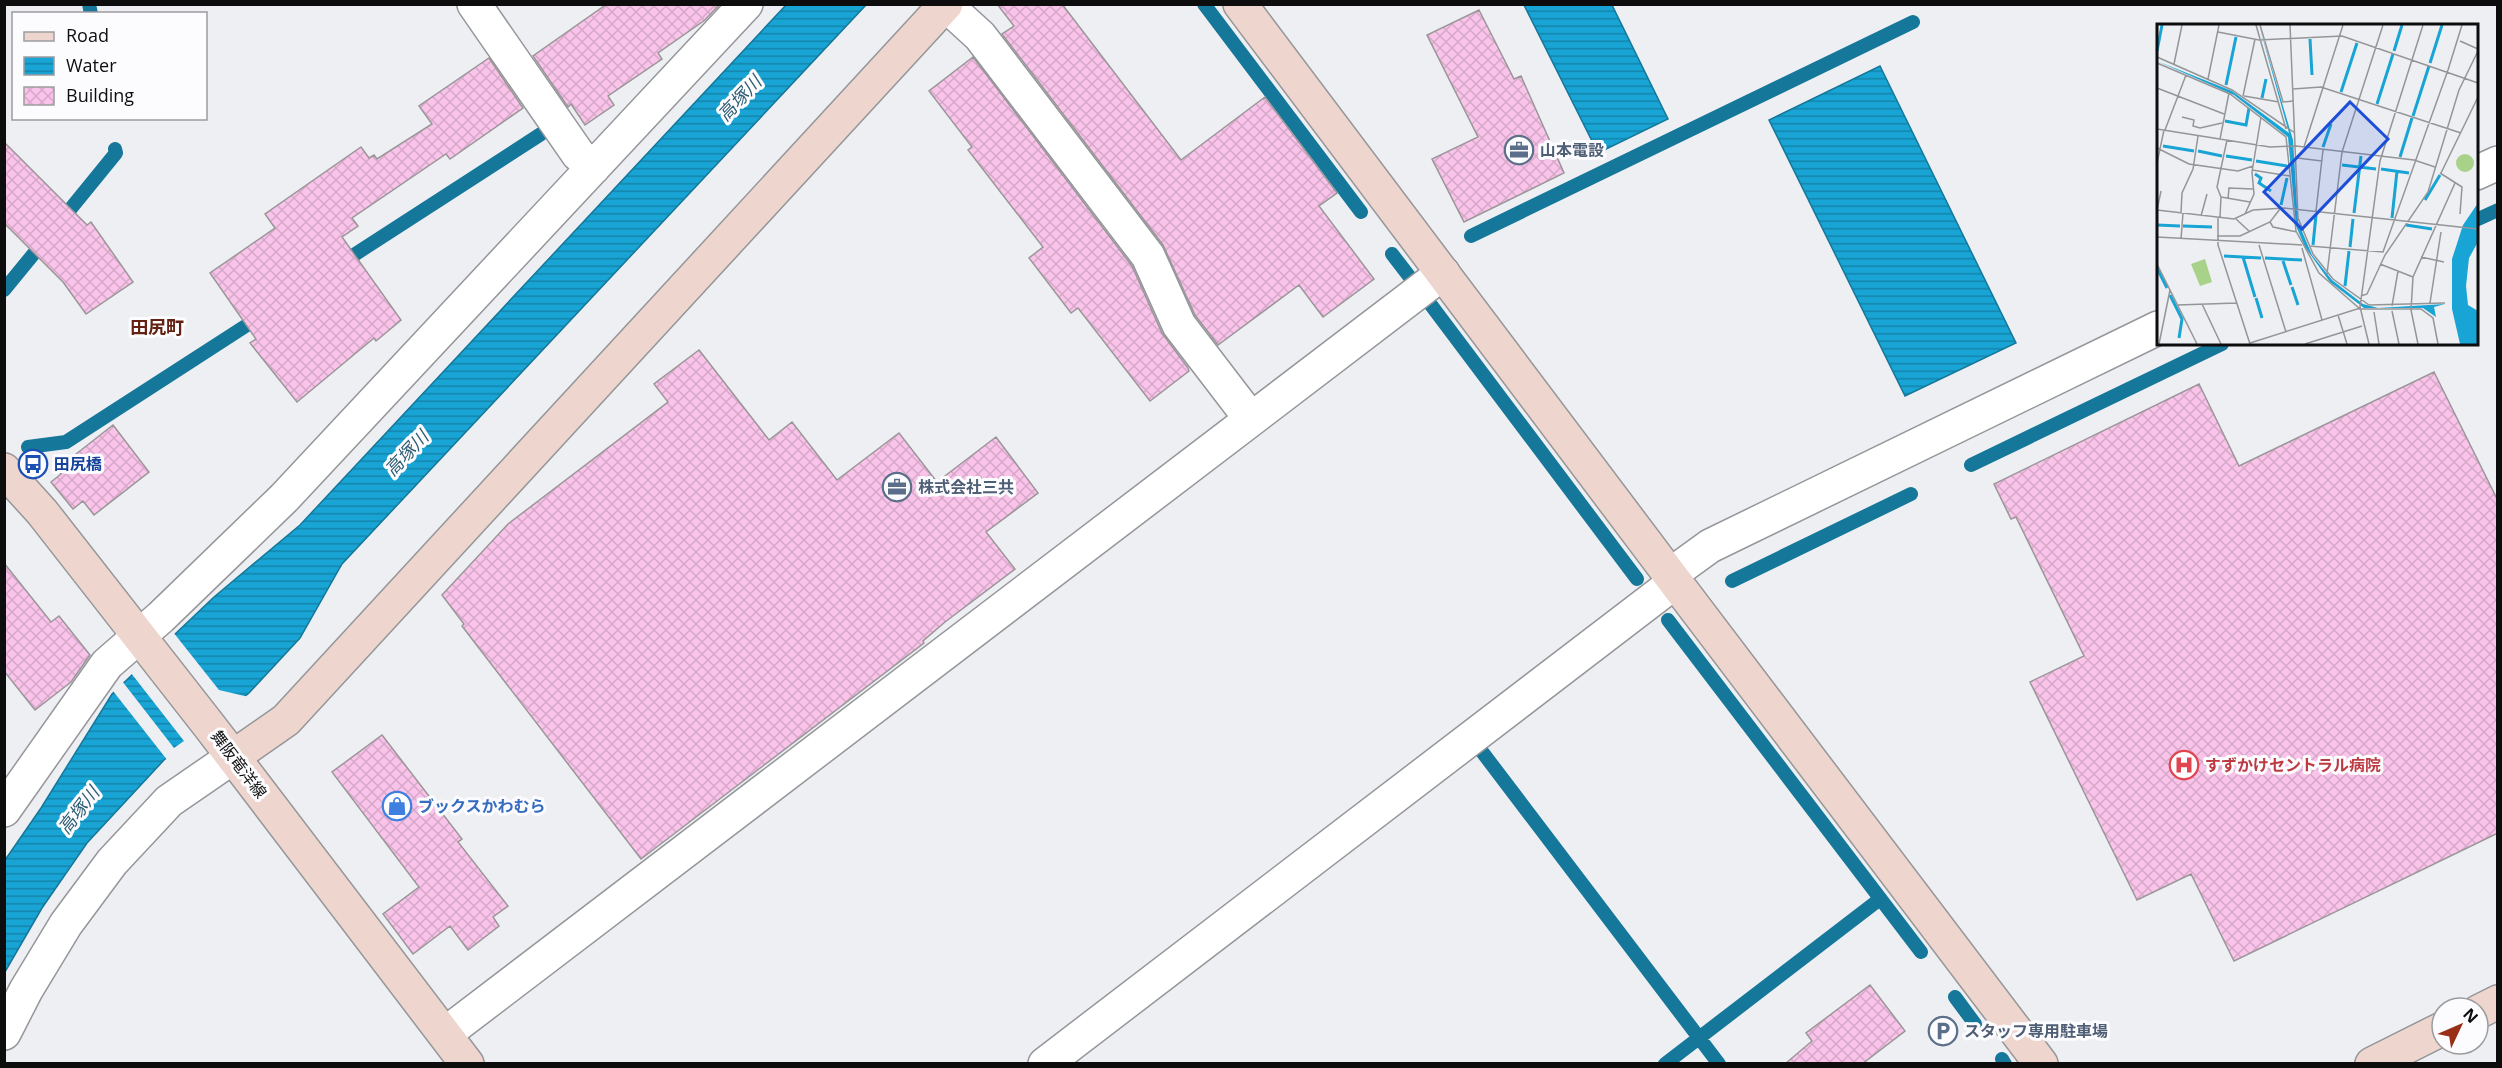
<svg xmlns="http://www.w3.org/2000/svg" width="2502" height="1068" font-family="'Open Sans','Noto Sans JP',sans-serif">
  <defs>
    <pattern id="water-rules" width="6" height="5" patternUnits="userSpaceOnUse" patternTransform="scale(1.5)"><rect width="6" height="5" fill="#18a4d4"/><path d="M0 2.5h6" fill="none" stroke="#1484aa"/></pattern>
    <pattern id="building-cross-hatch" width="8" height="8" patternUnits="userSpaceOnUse" patternTransform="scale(1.5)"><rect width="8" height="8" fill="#fac4ea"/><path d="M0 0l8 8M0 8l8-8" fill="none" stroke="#d5a7c8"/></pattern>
  </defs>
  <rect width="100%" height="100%" fill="#eeeff3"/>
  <!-- water -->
  <path fill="url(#water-rules)" stroke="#157799" stroke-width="1.5" d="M 786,5 L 866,5 L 342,564 L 300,638 L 249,693 L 164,760 L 87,843 L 42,908 L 5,972 L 5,860 L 41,808 L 112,694 L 214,597 L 300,525 Z
    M 1524,5 L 1612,5 L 1668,119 L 1598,153 Z
    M 1880,66 L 2016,343 L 1905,396 L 1769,120 Z"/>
  <!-- pier -->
  <path fill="#eeeff3" d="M 173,632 L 219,690 L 249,697 L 168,761 L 113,691 L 122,681 L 174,748 L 184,741 L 131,673 Z"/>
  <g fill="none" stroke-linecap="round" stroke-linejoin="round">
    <!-- stream -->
    <path stroke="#157799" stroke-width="14" d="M 89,4 L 91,14
      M 1204,4 L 1361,212
      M 2476,220 L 2498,210
      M 59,223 L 116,153 L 115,149
      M 1471,236 L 1913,22
      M 1392,254 L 1412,280
      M 340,264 L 541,134
      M 4,290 L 45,240
      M 1428,301 L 1637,579
      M 28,447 L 66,442 L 261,316
      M 1971,465 L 2222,344
      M 1732,581 L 1911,494
      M 1668,620 L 1921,952
      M 1483,753 L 1719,1064
      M 1955,997 L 1975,1024
      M 2002,1059 L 2005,1064
      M 1665,1064 L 1880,899"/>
  </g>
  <!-- building -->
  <path fill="url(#building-cross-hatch)" stroke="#9a9698" stroke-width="1.5" d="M 607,4 L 720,4 L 705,20 L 658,53 L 662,59 L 608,96 L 614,105 L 585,125 L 571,104 L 568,107 L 533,56 Z
    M 997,4 L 1062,4 L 1181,160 L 1265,97 L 1337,193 L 1319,206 L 1374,279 L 1323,317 L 1299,285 L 1218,345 L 1195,315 L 1163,245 L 1002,34 L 1014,26 Z
    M 1479,10 L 1514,79 L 1521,76 L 1564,173 L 1464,222 L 1432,159 L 1478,137 L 1427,35 Z
    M 973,57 L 1132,266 L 1162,333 L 1188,368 L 1189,371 L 1150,401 L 1078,308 L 1071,313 L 1029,258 L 1043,247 L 968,150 L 972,147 L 929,91 Z
    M 489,58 L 523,108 L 450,159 L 446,154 L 352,218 L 358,226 L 342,237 L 401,320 L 376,341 L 374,338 L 297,402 L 250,343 L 256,339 L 210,273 L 275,228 L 265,214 L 361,147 L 369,158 L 374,155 L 377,159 L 432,124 L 419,106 Z
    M 4,142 L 87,225 L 91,222 L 133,282 L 86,314 L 63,282 L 4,223 Z
    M 699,350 L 769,440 L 792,422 L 837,480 L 899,433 L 937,482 L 996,437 L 1038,493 L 986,532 L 1015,569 L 945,622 L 923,641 L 924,643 L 641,859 L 462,626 L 464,624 L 442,595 L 508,524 L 668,402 L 654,384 Z
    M 2434,372 L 2498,501 L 2498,833 L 2234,961 L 2191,874 L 2137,900 L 2030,682 L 2084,656 L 2016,517 L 2011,519 L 1994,484 L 2199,384 L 2239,466 Z
    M 113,425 L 149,472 L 94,515 L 83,501 L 73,509 L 51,482 L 61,474 L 57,469 Z
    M 4,563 L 51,622 L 59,616 L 90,655 L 71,682 L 35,710 L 4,671 Z
    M 382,735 L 462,839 L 458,842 L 508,906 L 493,917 L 499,926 L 468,950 L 450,926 L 413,954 L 383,914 L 419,887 L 332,772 Z
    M 1870,985 L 1905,1031 L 1862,1064 L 1785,1064 L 1812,1041 L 1806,1033 Z"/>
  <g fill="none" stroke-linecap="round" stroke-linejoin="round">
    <!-- street casing -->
    <g stroke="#949699" stroke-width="36">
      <path id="street" d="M 474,4 L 578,154 L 593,168
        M 946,5 L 980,36 L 1148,256 L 1179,325 L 1251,419
        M 2476,173 L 2498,163
        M 1670,575 L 1710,546 L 2158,328
        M 4,810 L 107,664 L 161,617 L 284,498 L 746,4
        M 4,1033 L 26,990 L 66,924 L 112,862 L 169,801 L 233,757
        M 445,1034 L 1443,273
        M 1045,1064 L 1675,582"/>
    </g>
    <!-- secondary casing -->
    <g stroke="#949699" stroke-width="36">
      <path id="secondary" d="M 1240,4 L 1670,575 L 2041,1064
        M 4,470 L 42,512 L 211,728 L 467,1064
        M 233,757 L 286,720 L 946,4
        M 2478,1012 L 2498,1002
        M 2372,1064 L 2442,1029"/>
    </g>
    <!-- street -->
    <use href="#street" stroke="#fff" stroke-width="33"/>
    <!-- secondary -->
    <use href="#secondary" stroke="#eed5cd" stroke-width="33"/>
  </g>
  <!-- icons -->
  <defs>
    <g id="office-ring" transform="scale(1.5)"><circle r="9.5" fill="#fcfcff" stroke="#5c6f8a" stroke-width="1.5"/><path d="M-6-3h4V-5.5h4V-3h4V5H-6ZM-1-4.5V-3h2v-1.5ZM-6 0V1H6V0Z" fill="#5c6f8a"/></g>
    <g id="bus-ring" transform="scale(1.5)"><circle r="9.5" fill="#fcfcff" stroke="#1a4fb4" stroke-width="1.5"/><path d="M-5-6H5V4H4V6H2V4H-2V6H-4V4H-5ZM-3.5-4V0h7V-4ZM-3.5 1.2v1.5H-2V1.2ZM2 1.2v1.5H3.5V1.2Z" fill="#1a4fb4"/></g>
    <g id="hospital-ring" transform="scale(1.5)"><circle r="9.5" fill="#fcfcff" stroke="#e0444e" stroke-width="1.5"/><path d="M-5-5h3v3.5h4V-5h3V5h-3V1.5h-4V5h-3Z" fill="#e0444e"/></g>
    <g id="shop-ring" transform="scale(1.5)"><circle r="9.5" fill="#fcfcff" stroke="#3f7fe0" stroke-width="1.5"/><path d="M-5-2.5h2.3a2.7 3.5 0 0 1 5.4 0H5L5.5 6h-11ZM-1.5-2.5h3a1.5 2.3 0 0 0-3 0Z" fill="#3f7fe0"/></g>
    <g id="parking-ring" transform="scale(1.5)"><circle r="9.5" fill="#fcfcff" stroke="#5c6f8a" stroke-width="1.5"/><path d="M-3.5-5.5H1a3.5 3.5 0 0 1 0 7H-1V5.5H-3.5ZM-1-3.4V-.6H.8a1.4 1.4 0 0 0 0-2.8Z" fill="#5c6f8a"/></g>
  </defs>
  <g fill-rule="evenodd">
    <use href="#office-ring" x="1519" y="150"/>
    <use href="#bus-ring" x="33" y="464"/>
    <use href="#office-ring" x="897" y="487"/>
    <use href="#hospital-ring" x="2184" y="765"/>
    <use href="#shop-ring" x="397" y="806"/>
    <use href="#parking-ring" x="1943" y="1031"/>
  </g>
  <g text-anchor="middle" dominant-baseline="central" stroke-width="6" stroke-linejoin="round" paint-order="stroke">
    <!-- service labels -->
    <g font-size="16" font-weight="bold" fill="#4e5e75" stroke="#fcfcff" text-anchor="start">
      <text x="1540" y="150">山本電設</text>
      <text x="918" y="487">株式会社三共</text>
      <text x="1964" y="1031">スタッフ専用駐車場</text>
    </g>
    <!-- transit labels -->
    <g font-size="16" font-weight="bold" fill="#164399" stroke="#fcfcff" text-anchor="start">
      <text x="54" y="464">田尻橋</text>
    </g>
    <!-- street labels -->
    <g font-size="16" fill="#0d0d0e" stroke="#fcfcff">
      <text transform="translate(239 764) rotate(53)">舞阪竜洋線</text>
    </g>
    <!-- health labels -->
    <g font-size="16" font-weight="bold" fill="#be3a42" stroke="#fcfcff" text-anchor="start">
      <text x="2205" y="765">すずかけセントラル病院</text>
    </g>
    <!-- shop labels -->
    <g font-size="16" font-weight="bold" fill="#366cbe" stroke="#fcfcff" text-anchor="start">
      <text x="418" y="806">ブックスかわむら</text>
    </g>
    <!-- water labels -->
    <g font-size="18" font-style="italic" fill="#2d5d73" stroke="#fcfcff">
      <text transform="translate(739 98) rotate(-47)">高塚川</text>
      <text transform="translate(406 453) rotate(-47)">高塚川</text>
      <text transform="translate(78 810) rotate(-52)">高塚川</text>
    </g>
    <!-- neighbourhood labels -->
    <g font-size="18" font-weight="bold" fill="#642111" stroke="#fcfcff">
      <text x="157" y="327">田尻町</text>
    </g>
  </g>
  <!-- overview -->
  <g transform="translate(2157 24)">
    <rect width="321" height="321" fill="#eeeff3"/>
    <path d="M299 139a9 9 0 1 1 18 0a9 9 0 1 1-18 0ZM 48,235 L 55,258 L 43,262 L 34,240 Z" fill="#a8d28a"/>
    <path d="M 102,1 L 136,116 L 141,198 L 155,231 L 175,256 L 206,280 L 221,284 L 288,280 L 277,283 L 279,293 L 266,284 L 207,284 L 173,258 L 148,223 L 139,202 L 131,113 L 77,71 L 0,37 L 75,67 L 132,109 ZM 321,179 L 321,218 L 312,234 L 309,262 L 311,281 L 321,287 L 321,320 L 303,320 L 295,285 L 295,235 L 306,201 Z" fill="#18a4d4"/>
    <path fill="none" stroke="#18a4d4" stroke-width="3" d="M 153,15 L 155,51M 0,27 L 5,1M 237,27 L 245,1M 273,39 L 285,1M 69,61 L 79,13M 184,68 L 200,19M 105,74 L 109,55M 220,80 L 236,30M 256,92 L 272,42M 68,97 L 89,101 L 92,84M 6,122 L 37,127M 166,123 L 174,100M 41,127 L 65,132M 69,132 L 95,136M 243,133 L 255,94M 99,137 L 130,142M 185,141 L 219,145M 224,145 L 252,149M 98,150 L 104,154 L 102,159 L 114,167M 268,176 L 283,151M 124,181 L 130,154M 197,189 L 204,132M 235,194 L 240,147M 0,201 L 23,202M 249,201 L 275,205M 26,202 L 55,203M 156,221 L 159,191M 193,223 L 196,195M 67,232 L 104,234M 86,233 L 98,273M 108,234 L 145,236M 126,237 L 134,261M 0,244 L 10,264M 188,262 L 192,227M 135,263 L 141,281M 13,271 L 25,295 L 22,314M 99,274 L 105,294"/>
    <path fill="none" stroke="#949597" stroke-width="1.5" d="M 99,1 L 129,105M 103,1 L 126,78 L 137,77M 133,1 L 141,194 L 156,230 L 176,255 L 212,281 L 288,279M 61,8 L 102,16 L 185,12 L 321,59M 303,17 L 321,25M 0,33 L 75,66 L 138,109M 0,39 L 73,70 L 129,113 L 139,207 L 162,249 L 203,285M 17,40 L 25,1M 291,46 L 305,1M 51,55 L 62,1M 0,64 L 67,90M 136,65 L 164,63 L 304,109M 86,72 L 98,15M 87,72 L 122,78M 25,93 L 37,96 L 36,102 L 43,104 L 65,99M 0,105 L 113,123 L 139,122 L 257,136 L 278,143M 8,106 L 29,51M 63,115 L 72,69M 147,123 L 186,1M 0,124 L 32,140 L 81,147 L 96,142M 185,128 L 226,1M 140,134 L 165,137M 0,139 L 7,106M 95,146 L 133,152M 283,149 L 305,163 L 303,190M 284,149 L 321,73M 64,173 L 93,178M 71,175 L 72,164 L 96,165M 0,186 L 4,167M 0,186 L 77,195 L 96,186 L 127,184 L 321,205M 159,187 L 166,126M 24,189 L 25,169 L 36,145 L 41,112M 88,190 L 97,170 L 95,148 L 104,93M 44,192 L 50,170M 63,193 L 64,173 L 60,163 L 70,116M 61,194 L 61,221 L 93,320M 79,195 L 93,208M 113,198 L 116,203 L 140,208M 60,212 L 83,212 L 113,198 L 123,185M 0,213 L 145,221M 24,215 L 26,189M 102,221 L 129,308M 152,222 L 226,228 L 291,46M 145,224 L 165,296M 264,233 L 287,238M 0,240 L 40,320M 223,240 L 256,253M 170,250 L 185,128M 204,272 L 210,270 L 228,231 L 271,168 L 302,66 L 321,27M 273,279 L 284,208M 45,280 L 64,320M 20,281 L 80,279M 235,282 L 241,247M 235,287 L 242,320M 217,288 L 222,320M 181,291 L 190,320M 93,319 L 200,285 L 264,285 L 276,294 L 281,320M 2,320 L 13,266M 148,320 L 205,302M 212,320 L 203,283 L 223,137 L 266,1M 261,320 L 254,286 L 256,253 L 298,159"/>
    <path fill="#1d4ed8" fill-opacity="0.15" stroke="#1d4ed8" stroke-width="3" d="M 193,78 L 231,115 L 145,205 L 107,168 Z"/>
    <rect width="321" height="321" fill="none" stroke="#0d0d0e" stroke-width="3"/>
  </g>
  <!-- border -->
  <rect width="2502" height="1068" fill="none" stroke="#0d0d0e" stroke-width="12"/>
  <!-- legend -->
  <rect x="12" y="12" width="195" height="108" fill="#fcfcff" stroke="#9c9c9f" stroke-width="1.5"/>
  <rect x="24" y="32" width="30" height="9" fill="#eed5cd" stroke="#9c9c9f" stroke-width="1.5"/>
  <text x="66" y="42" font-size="18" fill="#0d0d0e">Road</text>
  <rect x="24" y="57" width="30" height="18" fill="url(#water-rules)" stroke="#9c9c9f" stroke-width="1.5"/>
  <text x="66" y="72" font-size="18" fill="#0d0d0e">Water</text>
  <rect x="24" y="87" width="30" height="18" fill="url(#building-cross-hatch)" stroke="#9c9c9f" stroke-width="1.5"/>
  <text x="66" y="102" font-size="18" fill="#0d0d0e">Building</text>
  <!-- north arrow -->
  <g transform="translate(2460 1026) rotate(46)"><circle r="28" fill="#fcfcff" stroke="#9c9c9f" stroke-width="1.5"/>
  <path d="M0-4.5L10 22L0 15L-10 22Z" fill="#982f16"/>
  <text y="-9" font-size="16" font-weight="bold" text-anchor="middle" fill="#0d0d0e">N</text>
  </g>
</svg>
